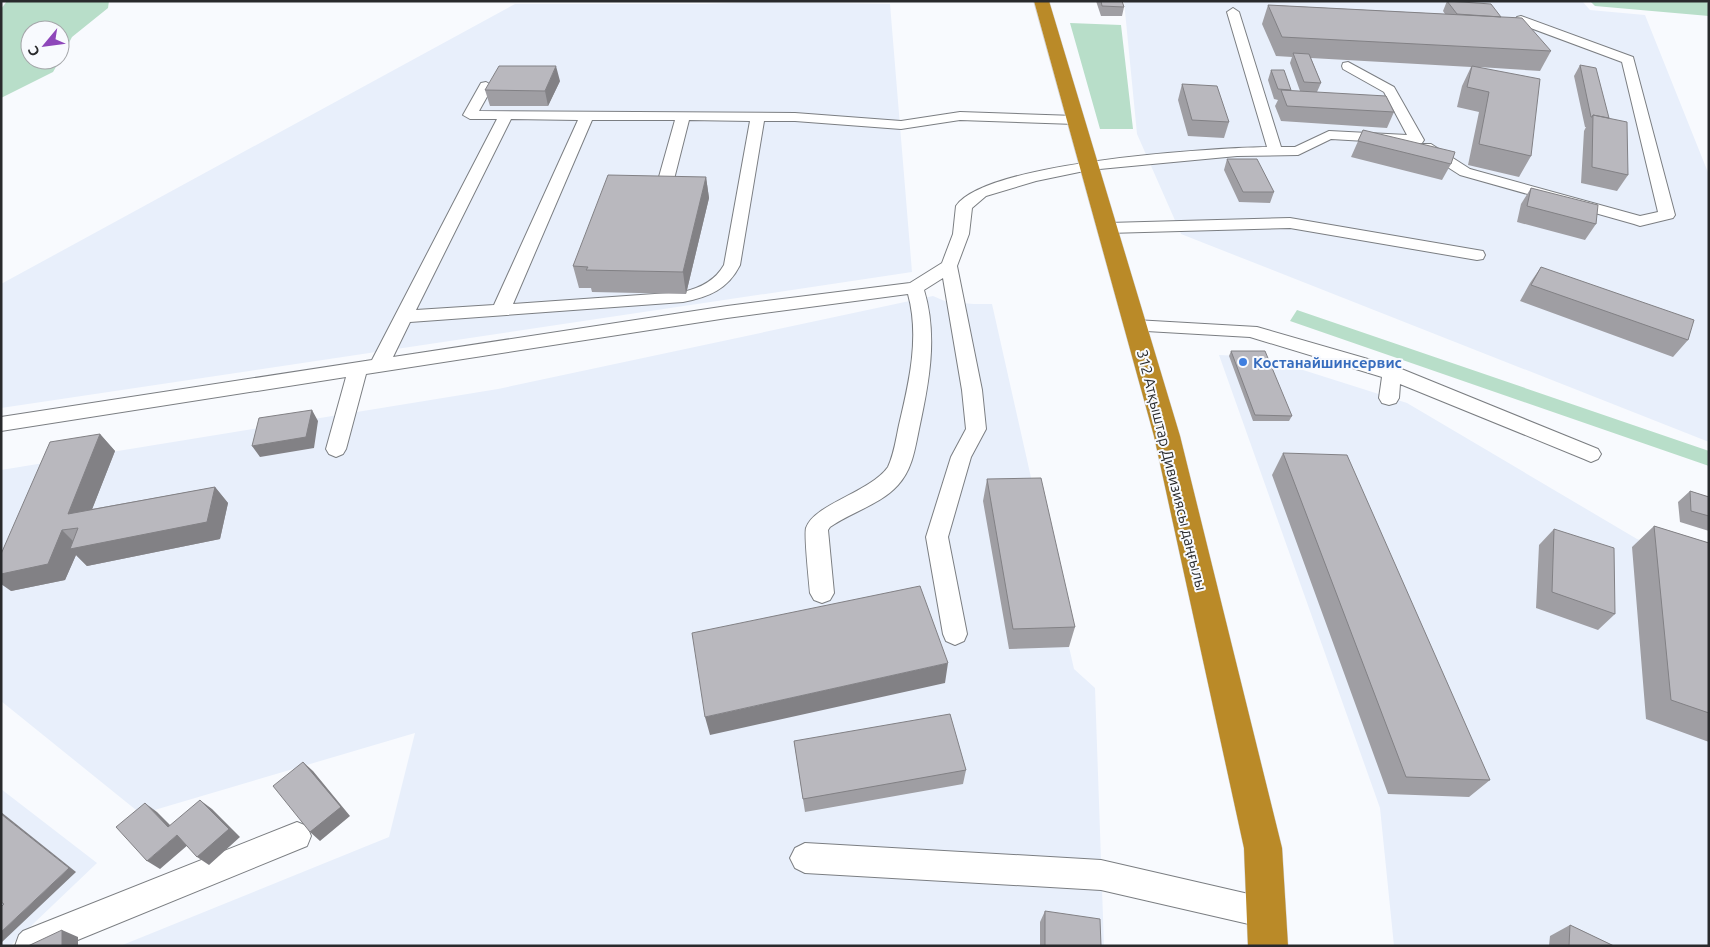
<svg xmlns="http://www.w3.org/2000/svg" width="1710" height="947" font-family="Ubuntu,sans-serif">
  <rect width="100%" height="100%" fill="#f8fafe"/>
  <!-- built -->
  <path fill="#e8effb" d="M 1124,1 L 1582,1 L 1590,10 L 1645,15 L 1709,175 L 1709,442 L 1181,234 L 1137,134 Z
    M 763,2 L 890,4 L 912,272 L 1,408 L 1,284 L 515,4 L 705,4 Z
    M 933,296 L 947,302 L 974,304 L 992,304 L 1074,669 L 1095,688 L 1104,946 L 120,946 L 389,837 L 415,733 L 141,814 L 1,701 L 1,470 L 498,389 Z
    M 1219,355 L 1262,357 L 1407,403 L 1637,539 L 1709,562 L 1709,946 L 1394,946 L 1380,808 Z
    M 1,789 L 97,863 L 10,946 L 1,946 Z"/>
  <!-- green -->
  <path fill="#b8dec9" d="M 7,1 L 109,1 L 108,8 L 72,37 L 60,60 L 60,30 L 30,30 L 30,60 L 60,60 L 53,72 L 1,98 L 1,9 Z
    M 1590,1 L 1706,1 L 1709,5 L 1709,16 L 1595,6 Z
    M 1070,23 L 1121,25 L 1133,129 L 1100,129 Z
    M 1297,310 L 1709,451 L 1709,466 L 1290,321 Z"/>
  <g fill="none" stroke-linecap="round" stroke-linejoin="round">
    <!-- minor casing -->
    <g stroke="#7b7e82" stroke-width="2">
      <path id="minor" d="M 1233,8 L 1239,12 L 1281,147 L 1295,147 L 1329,131 L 1407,135 L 1384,92 L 1343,69 L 1342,66 L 1343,63 L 1348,62 L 1394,87 L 1424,140 L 1422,143 L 1417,144 L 1331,139 L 1298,155 L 1237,156 L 1089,170 L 1036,181 L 986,196 L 972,208 L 969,234 L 957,266 L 982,390 L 986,429 L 971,457 L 948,537 L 967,634 L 964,641 L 955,645 L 946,641 L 943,634 L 926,537 L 951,457 L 966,429 L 962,390 L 943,278 L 924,290 C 938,336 929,383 919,429 C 915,449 912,470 898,485 C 880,505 851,512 830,527 L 828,530 L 834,593 L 830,600 L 822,603 L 814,600 L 810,593 C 809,581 804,536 806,528 C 814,504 869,493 888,467 C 894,454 896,439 899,425 C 909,383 920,337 908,294 L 727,318 L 366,374 L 346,449 L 343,454 L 336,457 L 329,454 L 326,449 L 346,377 L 1,431 L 1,417 L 372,360 L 497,119 L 470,119 L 463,115 L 481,83 L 486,82 L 493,86 L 479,111 L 795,113 L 901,121 L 960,112 L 1075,116 L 1082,120 L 1075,124 L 960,120 L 901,129 L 795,121 L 764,121 L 740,265 C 728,289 709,297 683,302 L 410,322 L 393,357 L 727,306 L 910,283 L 942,263 L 953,234 L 956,206 C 986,162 1211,148 1267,147 L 1227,12 ZM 511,119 L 578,120 L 494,305 L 416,310 ZM 592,120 L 675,120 L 655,191 L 658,194 L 668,194 L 671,191 L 689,120 L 750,121 L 724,265 C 715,281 700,288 683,292 L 513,304 Z
        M 1521,16 L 1633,57 L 1675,215 L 1673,218 L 1640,226 L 1634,224 L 1460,175 L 1421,150 L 1419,147 L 1421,144 L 1431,144 L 1470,169 L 1640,216 L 1658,212 L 1622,62 L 1517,23 L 1515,20 L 1517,17 Z
        M 1290,218 L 1477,250 L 1483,251 L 1485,255 L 1483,259 L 1477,260 L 1290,228 L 1108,233 L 1102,231 L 1100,228 L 1102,225 L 1108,223 Z
        M 1135,320 L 1257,327 L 1399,368 L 1598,449 L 1601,454 L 1598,459 L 1591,462 L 1584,459 L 1400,384 L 1399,398 L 1396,403 L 1389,405 L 1382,403 L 1379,398 L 1382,377 L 1250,337 L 1129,330 L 1126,326 L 1129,322 Z
        M 297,822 L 307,826 L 311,836 L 307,846 L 63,946 L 15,946 L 19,935 L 23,931 Z
        M 805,843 L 1101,860 L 1266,898 L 1277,902 L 1281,913 L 1277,924 L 1266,928 L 1101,890 L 805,873 L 795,868 L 790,858 L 795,848 Z"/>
    </g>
    <!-- highway casing -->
    <g stroke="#d4d4d5" stroke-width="1">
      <path id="highway" d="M 1034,1 L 1049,1 L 1180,436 L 1282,848 L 1288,946 L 1248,946 L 1244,848 L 1154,436 Z"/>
    </g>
    <!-- minor -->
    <use href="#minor" fill="#fff" fill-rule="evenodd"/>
    <!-- highway -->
    <use href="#highway" fill="#ba8a28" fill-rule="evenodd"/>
  </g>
  <!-- wall -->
  <path fill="#9f9ea3" d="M 1096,1 L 1122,1 L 1124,7 L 1122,16 L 1101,16 Z
    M 1447,1 L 1501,17 L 1551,51 L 1540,71 L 1479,67 L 1531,156 L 1519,177 L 1468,165 L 1479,112 L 1457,107 L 1462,86 L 1471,67 L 1311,58 L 1321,83 L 1317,92 L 1394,112 L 1387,128 L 1281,121 L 1275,106 L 1278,100 L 1274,99 L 1268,80 L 1271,70 L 1291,90 L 1291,91 L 1300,91 L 1290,63 L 1292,57 L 1276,56 L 1262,24 L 1268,5 L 1445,14 L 1443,11 Z
    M 1580,65 L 1609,118 L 1628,175 L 1617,191 L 1581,183 L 1584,131 L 1586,127 L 1585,127 L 1574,76 Z
    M 560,81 L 548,106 L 490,106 L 485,90 Z
    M 1182,84 L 1229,122 L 1224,138 L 1188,136 L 1178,100 Z
    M 1363,130 L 1451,164 L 1442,180 L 1351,157 Z
    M 1227,159 L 1274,192 L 1270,203 L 1239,202 L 1224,170 Z
    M 706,177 L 709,198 L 686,294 L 592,292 L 591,288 L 579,288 L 573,266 Z
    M 1531,188 L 1596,224 L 1585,240 L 1517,222 L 1521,204 Z
    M 1541,267 L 1688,340 L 1673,357 L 1520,301 L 1530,283 Z
    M 1231,351 L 1292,416 L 1289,421 L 1253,421 L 1229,356 Z
    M 100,434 L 115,451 L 92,509 L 215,487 L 228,503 L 220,539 L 87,566 L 76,555 L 65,580 L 11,591 Z
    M 1283,453 L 1490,780 L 1469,797 L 1388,794 L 1272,475 Z
    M 987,479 L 1075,627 L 1069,647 L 1009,649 L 983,501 Z
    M 1690,491 L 1709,497 L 1709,531 L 1680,522 L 1678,502 Z
    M 1654,526 L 1709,543 L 1709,742 L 1646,719 L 1632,547 Z
    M 1554,529 L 1615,614 L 1598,630 L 1536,608 L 1539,545 Z
    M 794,741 L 966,770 L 963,784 L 805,812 Z
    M 1045,911 L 1101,946 L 1040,946 L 1040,922 Z
    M 1570,925 L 1614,946 L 1549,946 L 1550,936 Z"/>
  <!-- shaded-wall -->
  <path fill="#828185" d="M 556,66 L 560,81 L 548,106 L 545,91 Z
    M 706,177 L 709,198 L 686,294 L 683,272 Z
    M 312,410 L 318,421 L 314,448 L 260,457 L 252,446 Z
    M 100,434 L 115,451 L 84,530 L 68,514 Z
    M 215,487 L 228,503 L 220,539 L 87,566 L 76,555 L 65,580 L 11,591 L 1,584 L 1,574 L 62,530 L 79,547 Z
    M 948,663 L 945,683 L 710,735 L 705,717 Z
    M 303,762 L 313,771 L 350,816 L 320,841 L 310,832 Z
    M 200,800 L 212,809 L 240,837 L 209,865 L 197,857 Z
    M 145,803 L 157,812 L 181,836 L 168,827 Z
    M 1,812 L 76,872 L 1,943 L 1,932 L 69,868 L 1,814 Z
    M 177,835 L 189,844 L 160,869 L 147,861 Z
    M 62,930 L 78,937 L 78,946 L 62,946 Z"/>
  <!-- building -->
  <path fill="#b9b8be" stroke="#828185" d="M 1101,1 L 1122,1 L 1124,7 L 1102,6 Z
    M 1447,1 L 1491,4 L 1501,17 L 1457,14 Z
    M 1268,5 L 1522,18 L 1551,51 L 1282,37 Z
    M 1293,53 L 1309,54 L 1321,83 L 1304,82 Z
    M 1580,65 L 1596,68 L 1609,118 L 1593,115 L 1592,117 L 1591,117 Z
    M 499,66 L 556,66 L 545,91 L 485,90 Z
    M 1472,66 L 1540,79 L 1531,156 L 1479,144 L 1489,92 L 1467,87 Z
    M 1271,70 L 1284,70 L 1291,90 L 1278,89 Z
    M 1182,84 L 1217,86 L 1229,122 L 1192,120 Z
    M 1281,90 L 1386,96 L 1394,112 L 1287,106 Z
    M 1593,115 L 1627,122 L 1628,175 L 1592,167 Z
    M 1363,130 L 1455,152 L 1451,164 L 1358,141 Z
    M 1227,159 L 1257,159 L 1274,192 L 1243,192 Z
    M 608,175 L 706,177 L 683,272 L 586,270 L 588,267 L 573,266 Z
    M 1531,188 L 1598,205 L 1596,224 L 1527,206 Z
    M 1541,267 L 1694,320 L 1688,340 L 1531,285 Z
    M 1231,351 L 1265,351 L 1292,416 L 1255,415 Z
    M 312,410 L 306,437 L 252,446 L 259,418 Z
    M 100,434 L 68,514 L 215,487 L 207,522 L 70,549 L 78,528 L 62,530 L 48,564 L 1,574 L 1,554 L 50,442 Z
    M 1283,453 L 1347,455 L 1490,780 L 1406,777 Z
    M 1041,478 L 1075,627 L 1013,629 L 987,479 Z
    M 1690,491 L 1709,497 L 1709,516 L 1691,511 Z
    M 1654,526 L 1709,543 L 1709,713 L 1671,700 Z
    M 1554,529 L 1614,548 L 1615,614 L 1552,592 Z
    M 920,586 L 948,663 L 705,717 L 692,633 Z
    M 950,714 L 966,770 L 803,799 L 794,741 Z
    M 303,762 L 341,807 L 310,832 L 273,786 Z
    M 200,800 L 229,829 L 197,857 L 177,835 L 147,861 L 116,827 L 145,803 L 168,827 Z
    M 1,814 L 69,868 L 1,932 L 1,907 L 4,904 L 1,902 Z
    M 1045,911 L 1100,919 L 1101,946 L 1045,946 Z
    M 1570,925 L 1614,946 L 1569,946 Z
    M 62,930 L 62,946 L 28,946 Z"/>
  <!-- markers -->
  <circle fill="#3f7fe0" stroke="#f8fafe" stroke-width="2" cx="1243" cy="362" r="5"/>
  <g text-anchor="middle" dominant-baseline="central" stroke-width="4" stroke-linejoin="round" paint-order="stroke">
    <!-- shop labels -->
    <g font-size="15" font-weight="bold" fill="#366cbe" stroke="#f8fafe" text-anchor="start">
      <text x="1253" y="362">Костанайшинсервис</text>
    </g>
    <!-- street labels -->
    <g font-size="15" fill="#292a2c" stroke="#f8fafe">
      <text transform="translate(1172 470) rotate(76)">312 Атқыштар Дивизиясы даңғылы</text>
    </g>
  </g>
  <!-- border -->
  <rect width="1710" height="947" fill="none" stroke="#292a2c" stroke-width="5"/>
  <!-- north arrow -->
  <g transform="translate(45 45) rotate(241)"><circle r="24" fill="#f8fafe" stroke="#a5a7aa"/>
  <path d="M0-4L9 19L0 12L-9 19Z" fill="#8e47ba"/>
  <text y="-8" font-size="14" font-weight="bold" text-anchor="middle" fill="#292a2c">С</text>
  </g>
</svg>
